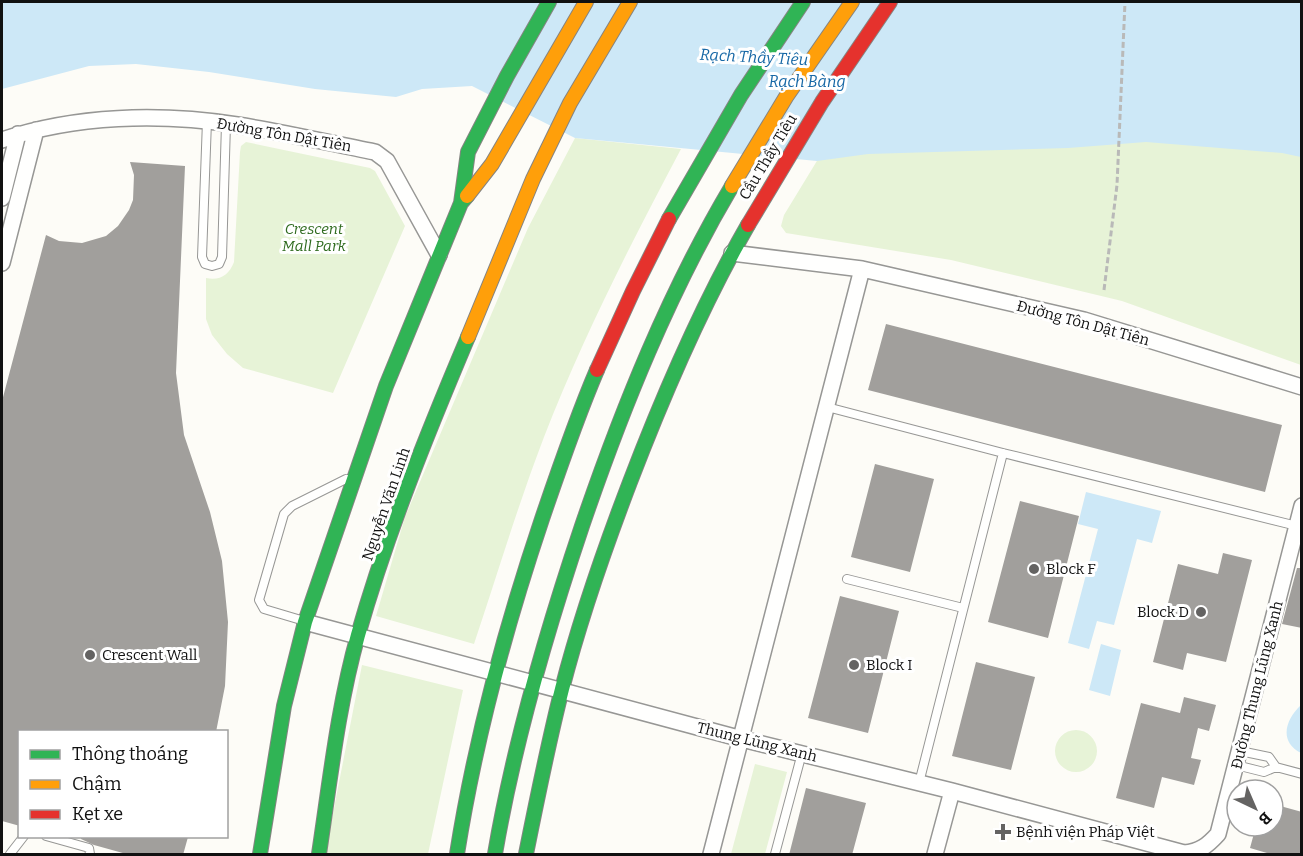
<svg xmlns="http://www.w3.org/2000/svg" width="1303" height="856" font-family="Bitter,serif">
  <rect width="100%" height="100%" fill="#fdfcf7"/>
  <!-- green -->
  <path fill="#e7f3d7" d="M 837,128 L 1301,132 L 1301,365 L 1122,301 L 951,260 L 786,233 L 781,226 L 784,215 Z
    M 575,138 L 681,149 C 631,243 583,337 544,437 C 518,505 497,575 474,644 L 376,616 L 405,517 L 528,228 Z
    M 246,142 L 370,168 L 375,171 L 405,226 L 333,393 L 243,368 L 227,354 L 212,335 L 206,319 L 206,278 C 220,281 229,275 234,262 L 240,152 L 241,146 Z
    M 362,665 L 463,690 L 428,854 L 325,854 Z
    M1055 751a21 21 0 1 1 42 0a21 21 0 1 1-42 0Z
    M 755,764 L 787,772 L 765,854 L 731,854 Z"/>
  <!-- water -->
  <path fill="#cde8f7" d="M 2,2 L 1301,2 L 1301,157 L 1282,153 L 1146,142 L 1068,148 L 868,154 L 817,161 L 575,138 L 472,86 L 422,89 L 396,97 L 315,89 L 209,72 L 136,64 L 89,66 L 2,89 Z
    M 1086,492 L 1161,511 L 1152,543 L 1137,539 L 1114,625 L 1097,621 L 1089,649 L 1068,643 L 1098,529 L 1078,524 Z
    M 1101,644 L 1121,650 L 1110,696 L 1089,690 Z
    M 1301,705 L 1301,753 C 1278,741 1286,719 1301,705 Z"/>
  <!-- building -->
  <path fill="#a19f9c" d="M 130,162 L 185,166 L 176,373 L 184,435 L 210,512 L 222,561 L 228,622 L 225,686 L 216,732 L 20,732 L 20,826 L 2,821 L 2,401 L 46,235 L 59,241 L 82,243 L 106,236 L 118,226 L 129,210 L 133,200 L 134,175 Z
    M 886,324 L 1282,425 L 1265,492 L 868,390 Z
    M 875,464 L 934,479 L 910,572 L 851,557 Z
    M 1020,501 L 1079,516 L 1048,638 L 988,622 Z
    M 1223,553 L 1252,560 L 1226,662 L 1187,653 L 1183,670 L 1153,662 L 1178,564 L 1218,574 Z
    M 1297,568 L 1302,568 L 1302,628 L 1282,624 Z
    M 840,596 L 899,611 L 868,733 L 808,718 Z
    M 976,662 L 1035,677 L 1011,770 L 952,756 Z
    M 1184,697 L 1216,705 L 1209,731 L 1198,728 L 1191,758 L 1201,760 L 1194,785 L 1162,777 L 1154,808 L 1116,798 L 1141,703 L 1180,713 Z
    M 806,788 L 866,803 L 852,855 L 789,855 Z
    M 1273,804 L 1302,812 L 1302,855 L 1274,855 L 1250,848 L 1256,826 L 1273,826 Z
    M 81,837 L 188,837 L 183,855 L 130,855 L 94,845 L 81,839 Z"/>
  <g fill="none" stroke-linecap="round" stroke-linejoin="round">
    <!-- lane casing -->
    <g stroke="#979795" stroke-width="10">
      <path id="lane" d="M 207,121 L 202,257 L 205,264 L 212,266 L 219,264 L 222,257 L 226,124
        M 827,407 L 1003,453 L 1297,526
        M 847,579 L 963,608
        M 301,620 L 264,609 L 259,600 L 284,514 L 292,506 L 346,479
        M 1236,765 L 1264,772 L 1276,767 L 1269,757 L 1240,751
        M 1276,767 L 1302,774
        M 919,783 L 1003,453
        M 46,836 L 89,848 L 90,854
        M 10,854 L 24,836
        M 775,854 L 802,753"/>
    </g>
    <!-- street casing -->
    <g stroke="#979795" stroke-width="18">
      <path id="street" d="M 2,140 C 75,115 160,113 237,125 C 283,132 329,143 375,152 L 387,161 L 439,255
        M 2,198 L 18,134
        M 732,253 L 862,269 L 1084,320 L 1302,387
        M 2,263 L 36,130
        M 305,622 L 742,739 L 952,791 L 1184,853 C 1200,852 1208,845 1218,834 L 1302,506
        M 711,854 L 862,269
        M 935,854 L 952,791"/>
    </g>
    <!-- fast casing -->
    <g stroke="#858482" stroke-width="16">
      <path id="fast" d="M 461,203 L 468,152 L 507,76 L 549,2
        M 669,219 L 741,95 L 803,2
        M 260,854 L 284,706 L 305,622 L 386,386 L 461,203 L 467,196
        M 319,854 C 330,781 338,706 358,635 C 387,533 427,434 468,337
        M 457,854 C 475,740 505,629 542,519 C 559,469 576,419 597,370
        M 495,854 C 514,742 546,633 582,526 C 622,409 669,292 732,186
        M 526,854 C 537,799 548,744 562,689 C 580,619 604,550 630,482 C 664,393 701,307 748,225"/>
    </g>
    <!-- slow casing -->
    <g stroke="#858482" stroke-width="16">
      <path id="slow" d="M 732,186 L 786,97 L 852,2
        M 467,196 L 492,164 L 586,2
        M 468,337 L 533,179 L 570,103 L 630,2"/>
    </g>
    <!-- jam casing -->
    <g stroke="#858482" stroke-width="16">
      <path id="jam" d="M 748,225 L 822,102 L 890,2
        M 597,370 L 633,291 L 669,219"/>
    </g>
    <!-- path -->
    <path stroke="#b9b9b8" stroke-width="3" stroke-dasharray="6 3" stroke-linecap="butt" d="M 1104,290 L 1117,185 L 1125,2"/>
    <!-- lane -->
    <use href="#lane" stroke="#fffffe" stroke-width="8"/>
    <!-- street -->
    <use href="#street" stroke="#fffffe" stroke-width="15"/>
    <!-- fast -->
    <use href="#fast" stroke="#30b455" stroke-width="14"/>
    <!-- slow -->
    <use href="#slow" stroke="#ff9f0a" stroke-width="14"/>
    <!-- jam -->
    <use href="#jam" stroke="#e5322d" stroke-width="14"/>
  </g>
  <!-- markers -->
  <g fill="#646362" stroke="#fff" stroke-width="2">
    <circle cx="1034" cy="569" r="6"/>
    <circle cx="1201" cy="612" r="6"/>
    <circle cx="90" cy="655" r="6"/>
    <circle cx="854" cy="665" r="6"/>
    <path d="M1000 823h6v6h6v6h-6v6h-6v-6h-6v-6h6z"/>
  </g>
  <g text-anchor="middle" dominant-baseline="central" stroke-width="6" stroke-linejoin="round" paint-order="stroke">
    <!-- street labels -->
    <g font-size="15" fill="#111" stroke="#fff">
      <text transform="translate(284 135) rotate(10)">Đường Tôn Dật Tiên</text>
      <text transform="translate(768 157) rotate(-59)">Cầu Thầy Tiêu</text>
      <text transform="translate(1083 323) rotate(15)">Đường Tôn Dật Tiên</text>
      <text transform="translate(386 504) rotate(-71)">Nguyễn Văn Linh</text>
      <text transform="translate(1257 685) rotate(-76)">Đường Thung Lũng Xanh</text>
      <text transform="translate(757 742) rotate(14)">Thung Lũng Xanh</text>
    </g>
    <!-- park labels -->
    <g font-size="15" font-style="italic" fill="#2f6b1f" stroke="#fff">
      <text x="314" y="229">Crescent<tspan x="314" dy="17">Mall Park</tspan></text>
    </g>
    <!-- poi labels -->
    <g font-size="15" fill="#111" stroke="#fff" text-anchor="start">
      <text x="1046" y="569">Block F</text>
      <text x="1189" y="612" text-anchor="end">Block D</text>
      <text x="102" y="655">Crescent Wall</text>
      <text x="866" y="665">Block I</text>
      <text x="1016" y="832">Bệnh viện Pháp Việt</text>
    </g>
    <!-- water labels -->
    <g font-size="16" font-style="italic" fill="#1768a6" stroke="#fff">
      <text transform="translate(754 57) rotate(3)">Rạch Thầy Tiêu</text>
      <text x="807" y="81">Rạch Bàng</text>
    </g>
  </g>
  <!-- border -->
  <rect width="1303" height="856" fill="none" stroke="#111111" stroke-width="6"/>
  <!-- legend -->
  <rect x="18" y="730" width="210" height="108" fill="#ffffff" stroke="#a0a0a0" stroke-width="1.5"/>
  <rect x="30" y="750" width="30" height="9" fill="#30b455" stroke="#a0a0a0" stroke-width="1.5"/>
  <text x="72" y="760" font-size="18" fill="#111111">Thông thoáng</text>
  <rect x="30" y="780" width="30" height="9" fill="#ff9f0a" stroke="#a0a0a0" stroke-width="1.5"/>
  <text x="72" y="790" font-size="18" fill="#111111">Chậm</text>
  <rect x="30" y="810" width="30" height="9" fill="#e5322d" stroke="#a0a0a0" stroke-width="1.5"/>
  <text x="72" y="820" font-size="18" fill="#111111">Kẹt xe</text>
  <!-- north arrow -->
  <g transform="translate(1255 808) rotate(136)"><circle r="28" fill="#ffffff" stroke="#a0a0a0" stroke-width="1.5"/>
  <path d="M0-4.5L10 22L0 15L-10 22Z" fill="#646362"/>
  <text y="-9" font-size="16" font-weight="bold" text-anchor="middle" fill="#111111">B</text>
  </g>
</svg>
